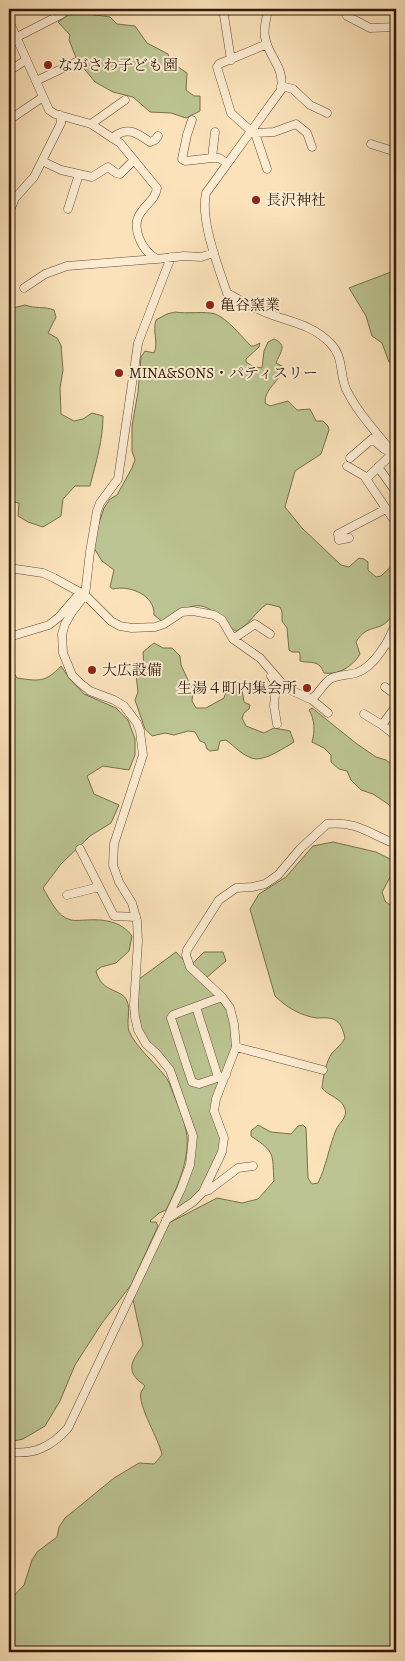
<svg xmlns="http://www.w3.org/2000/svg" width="405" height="1661" font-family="Alegreya,'Noto Serif JP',serif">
  <rect width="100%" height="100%" fill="#fbe2ba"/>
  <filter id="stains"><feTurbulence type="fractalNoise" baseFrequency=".004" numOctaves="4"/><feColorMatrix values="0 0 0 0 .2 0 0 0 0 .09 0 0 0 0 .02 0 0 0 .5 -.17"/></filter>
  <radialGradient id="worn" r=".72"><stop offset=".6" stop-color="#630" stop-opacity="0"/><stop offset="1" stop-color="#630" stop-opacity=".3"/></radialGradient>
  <!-- green -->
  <path fill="#bbc492" stroke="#766f4e" d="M 73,12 L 110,17 L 117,24 L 135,26 L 147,43 L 168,54 L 171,62 L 187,73 L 186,90 L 194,96 L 200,96 L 200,111 L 186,118 L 171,113 L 150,112 L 133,97 L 113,92 L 95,82 L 77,60 L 69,40 L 70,35 L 58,22 Z
    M 396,270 L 396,362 L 389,362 L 382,343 L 372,336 L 366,316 L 349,288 Z
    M 25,305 C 36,309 43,306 54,310 L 56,317 L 48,333 L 57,338 L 61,345 L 63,370 L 60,388 L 61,414 L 74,421 L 83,419 L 92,413 L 103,416 C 103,440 96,462 90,486 L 75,486 L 63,499 L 61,516 L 43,527 L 28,522 L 18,516 L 19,503 L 12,502 L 9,507 L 9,309 Z
    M 175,312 C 186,314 206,311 215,314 C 227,318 242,337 251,346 L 254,346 L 260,343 L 259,347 L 246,359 L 246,362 L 252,366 L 262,368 L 264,351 L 268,342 L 274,339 C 289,345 279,354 276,363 L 284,367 C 281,381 264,388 265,403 L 270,406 L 288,401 L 297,410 L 310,409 L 316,421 L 323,421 L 328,426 L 329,430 L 321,454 L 295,471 L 285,507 L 302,528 L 341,565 L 349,567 L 359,558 L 364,559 L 368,562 L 368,570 L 376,577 L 381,576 L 396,562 C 396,582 403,619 378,627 C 367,630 362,632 356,642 L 360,654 C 353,666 339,675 324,673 C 323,671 322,668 320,666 C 316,661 306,663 300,661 L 300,654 L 299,652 L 292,652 L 289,650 L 287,628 L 282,621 L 282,612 L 280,607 L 267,604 C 255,612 250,625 236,631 C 229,628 224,622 218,616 C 197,595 184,611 162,621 L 154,615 C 155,595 130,585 113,589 L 110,587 L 114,570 L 102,561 L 94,548 L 96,532 L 104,508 L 110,499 L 117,495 L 132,468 L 135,460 L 132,451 L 132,426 L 138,392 L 141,357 L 145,351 L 154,353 C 159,342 152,332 156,320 L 167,314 Z
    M 154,643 L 163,648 L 172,648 L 180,656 L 181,665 L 193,691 L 192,701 L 196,708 L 206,708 L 224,698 L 226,692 L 238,682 L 241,684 L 244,702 L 250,705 L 249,709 L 244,713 L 242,718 L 246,726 L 264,733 L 274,728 L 290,731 L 294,742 C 284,748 268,759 256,759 C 245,758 234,746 226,740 L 220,741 L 218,750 L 210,751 L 207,749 L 205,743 L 200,741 L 195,732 L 188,731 L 174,735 L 165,733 L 152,736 L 145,729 L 135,700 L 138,692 L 136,675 L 139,671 L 144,668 L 143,652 Z
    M 9,665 L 17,678 C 39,681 45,683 61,666 L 70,679 L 84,694 L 116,708 L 128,720 L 135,739 L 135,755 L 129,770 L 103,766 L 87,776 L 94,794 L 119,805 L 111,823 L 90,836 L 61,864 L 43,888 C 50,899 57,917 71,920 C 75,921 82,920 86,920 C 104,919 121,921 132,936 L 129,951 L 116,963 L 101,967 L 96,971 C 102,994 122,988 127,1001 C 131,1010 126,1022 129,1031 C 135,1046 154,1062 165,1076 C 170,1082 172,1092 176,1100 C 180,1111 186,1125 187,1137 C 189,1161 177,1188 166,1210 L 159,1213 L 150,1221 L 151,1222 L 156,1222 L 158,1226 L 131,1285 L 102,1323 L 75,1365 L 60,1401 L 45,1426 L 23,1439 L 9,1442 Z
    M 312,708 L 357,744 L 376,757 L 386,760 L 396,768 L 396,813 L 388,804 L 373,794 L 361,790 L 351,780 L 347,771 L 339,769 L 331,762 L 331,755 L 324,748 L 312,742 C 315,731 315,720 309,710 Z
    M 333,842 L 376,852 L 390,859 L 394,870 L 382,892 L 385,901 L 396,910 L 396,1652 L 9,1652 L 9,1601 L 24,1585 L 32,1560 L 37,1552 L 57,1537 L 59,1527 L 65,1518 L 114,1478 L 139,1463 L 154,1464 L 162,1455 C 160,1441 137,1405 141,1392 C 142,1390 144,1388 145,1386 C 142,1383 138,1381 136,1378 C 126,1366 136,1356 143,1345 L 133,1300 L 139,1282 L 167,1224 L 217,1198 L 242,1203 L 258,1199 L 274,1181 C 272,1153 276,1153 251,1136 L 251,1131 L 258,1125 L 271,1132 L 291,1134 L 298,1126 L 303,1125 L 306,1128 L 308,1178 L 312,1184 L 318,1183 C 326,1167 329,1147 336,1130 C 339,1123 348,1117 345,1109 C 342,1098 328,1096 322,1088 C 323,1077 326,1062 332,1053 C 337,1048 342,1044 345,1038 C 343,1030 341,1022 333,1019 C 328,1017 322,1018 317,1018 C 301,1016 286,1007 275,996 L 250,909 L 259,894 L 286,877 L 313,846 Z
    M 176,952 L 226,1005 L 234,1030 L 234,1051 L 212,1110 L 223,1136 L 220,1154 L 200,1193 L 169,1218 L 193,1148 L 178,1090 L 157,1055 L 142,1037 L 135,1017 L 135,982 Z
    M 204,952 L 223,952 L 226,961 L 206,978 L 192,964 Z"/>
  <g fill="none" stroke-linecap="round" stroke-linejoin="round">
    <!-- minor casing -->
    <g stroke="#644c36" stroke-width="9">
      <path id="minor" d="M 223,9 L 231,60
        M 268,9 C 267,17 263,28 265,37 C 268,57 285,66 281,90 L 206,193 C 200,220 218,266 227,293 C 241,301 256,309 272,315 C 292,322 314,326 330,343 C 344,357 339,372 346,389 C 358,414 379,435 396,457
        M 347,16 L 370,28 L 396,27
        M 9,21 L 49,110 L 55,114 L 91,124 L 120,143 L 157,188 C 155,200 148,202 142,211 C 129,226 142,251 157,259 L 184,256 L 201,257 L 214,253
        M 9,44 L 19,36 L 60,15 L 68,9
        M 9,71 L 26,60
        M 36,81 L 76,62
        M 281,86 L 293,89 L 310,105 L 327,113
        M 9,120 L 43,97
        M 192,120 L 187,135 L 182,159 L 185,161 L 212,158 L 219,158 L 227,163
        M 91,124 L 125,100
        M 254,130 L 267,169
        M 251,131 L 231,113 L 217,67 L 219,64 L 267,44
        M 256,133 L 274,132 L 296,124 L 307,133 L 312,147
        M 112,138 C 127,126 136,132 150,142 L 155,140 L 158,136
        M 371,144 L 396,152
        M 212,158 L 215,132
        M 42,161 L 61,170 L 92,177 L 108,167 L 116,173 L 120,174 L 134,160
        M 68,209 L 79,174
        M 9,213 L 15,198 L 34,177 L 61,123 L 60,115
        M 24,288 L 45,274 L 67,266 L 156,259
        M 350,458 L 372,439 L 384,449 L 393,453 L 366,479 L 396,523
        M 347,466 L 366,477
        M 378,467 L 396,492
        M 349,538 L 339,540 L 338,534 L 386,509
        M 9,568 L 43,573 L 54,578 L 85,595 L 111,621 L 120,626 L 132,628 L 155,627 L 164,624 L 182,612 L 193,611 L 214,615 L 222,620 L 233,639 L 260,658 L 286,688 L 310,699 C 319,696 322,683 332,678 C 339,675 348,675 356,673 C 375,667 390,639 396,622
        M 9,637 L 49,625 L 59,617 L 78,595 L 85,595
        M 233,639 L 255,624 L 270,634
        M 388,641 L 396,650
        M 271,676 L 276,684 L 274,706 L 277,724
        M 385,687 L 396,695
        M 311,699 L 328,713
        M 396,706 L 382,725 L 396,736
        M 364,714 L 382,725
        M 80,849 L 114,916 L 136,917
        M 67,895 L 99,887
        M 222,997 L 173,1015 L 171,1018 L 192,1082 L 199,1084 L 226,1075
        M 196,1007 L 218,1077
        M 236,1047 L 323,1070
        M 203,1192 L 209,1190 L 238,1168 L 253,1166
        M 166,1220 L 193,1202 L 203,1192 L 222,1152 L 224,1138 L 214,1111 L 216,1099 L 236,1047 L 234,1024 L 230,1008 L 222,997 L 190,967 L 186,955 L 187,950 L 219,900 L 236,888 L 252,887 L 265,884 L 271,880 L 278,875 L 300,849 L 327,824 C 358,821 369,834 396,844
        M 9,1452 C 34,1455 51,1447 68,1428 L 181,1189 L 190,1165 L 193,1136 L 170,1070 L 157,1054 L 146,1044 L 138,1030 L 135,1017 L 134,1005 L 138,941 L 137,921 L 132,903 L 119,882 L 113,865 L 114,844 L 143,755 L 140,731 L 137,723 L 124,706 L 114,700 L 90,691 L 80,683 L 72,675 L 63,653 L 62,634 L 65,624 L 72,612 L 85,595 L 90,552 L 97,511 L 100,503 L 118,479 L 138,343 L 171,257"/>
    </g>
    <!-- minor -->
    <use href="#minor" stroke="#fcecd2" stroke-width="8"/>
  </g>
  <!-- markers -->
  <g fill="#8f2418" stroke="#fcecd2" stroke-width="2">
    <circle cx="48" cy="65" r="5"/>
    <circle cx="256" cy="200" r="5"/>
    <circle cx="210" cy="305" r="5"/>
    <circle cx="119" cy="373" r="5"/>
    <circle cx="92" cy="670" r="5"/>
    <circle cx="307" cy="688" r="5"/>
  </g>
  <g text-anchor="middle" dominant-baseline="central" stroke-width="4" stroke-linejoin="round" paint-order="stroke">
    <!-- poi labels -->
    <g font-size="15" fill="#311a0a" stroke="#fcecd2" text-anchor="start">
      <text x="58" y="65">ながさわ子ども園</text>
      <text x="266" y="200">長沢神社</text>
      <text x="220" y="305">亀谷窯業</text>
      <text x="129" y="373">MINA&amp;SONS・パティスリー</text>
      <text x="102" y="670">大広設備</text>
      <text x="297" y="688" text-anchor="end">生湯４町内集会所</text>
    </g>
  </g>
  <!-- margin -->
  <rect width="405" height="1661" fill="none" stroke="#fbe2ba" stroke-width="30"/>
  <rect x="10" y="10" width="385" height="1641" fill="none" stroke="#311a0a" stroke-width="2.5"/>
  <rect x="15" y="15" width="375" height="1631" fill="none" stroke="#311a0a"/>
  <rect width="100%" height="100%" filter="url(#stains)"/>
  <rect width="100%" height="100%" fill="url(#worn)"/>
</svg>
